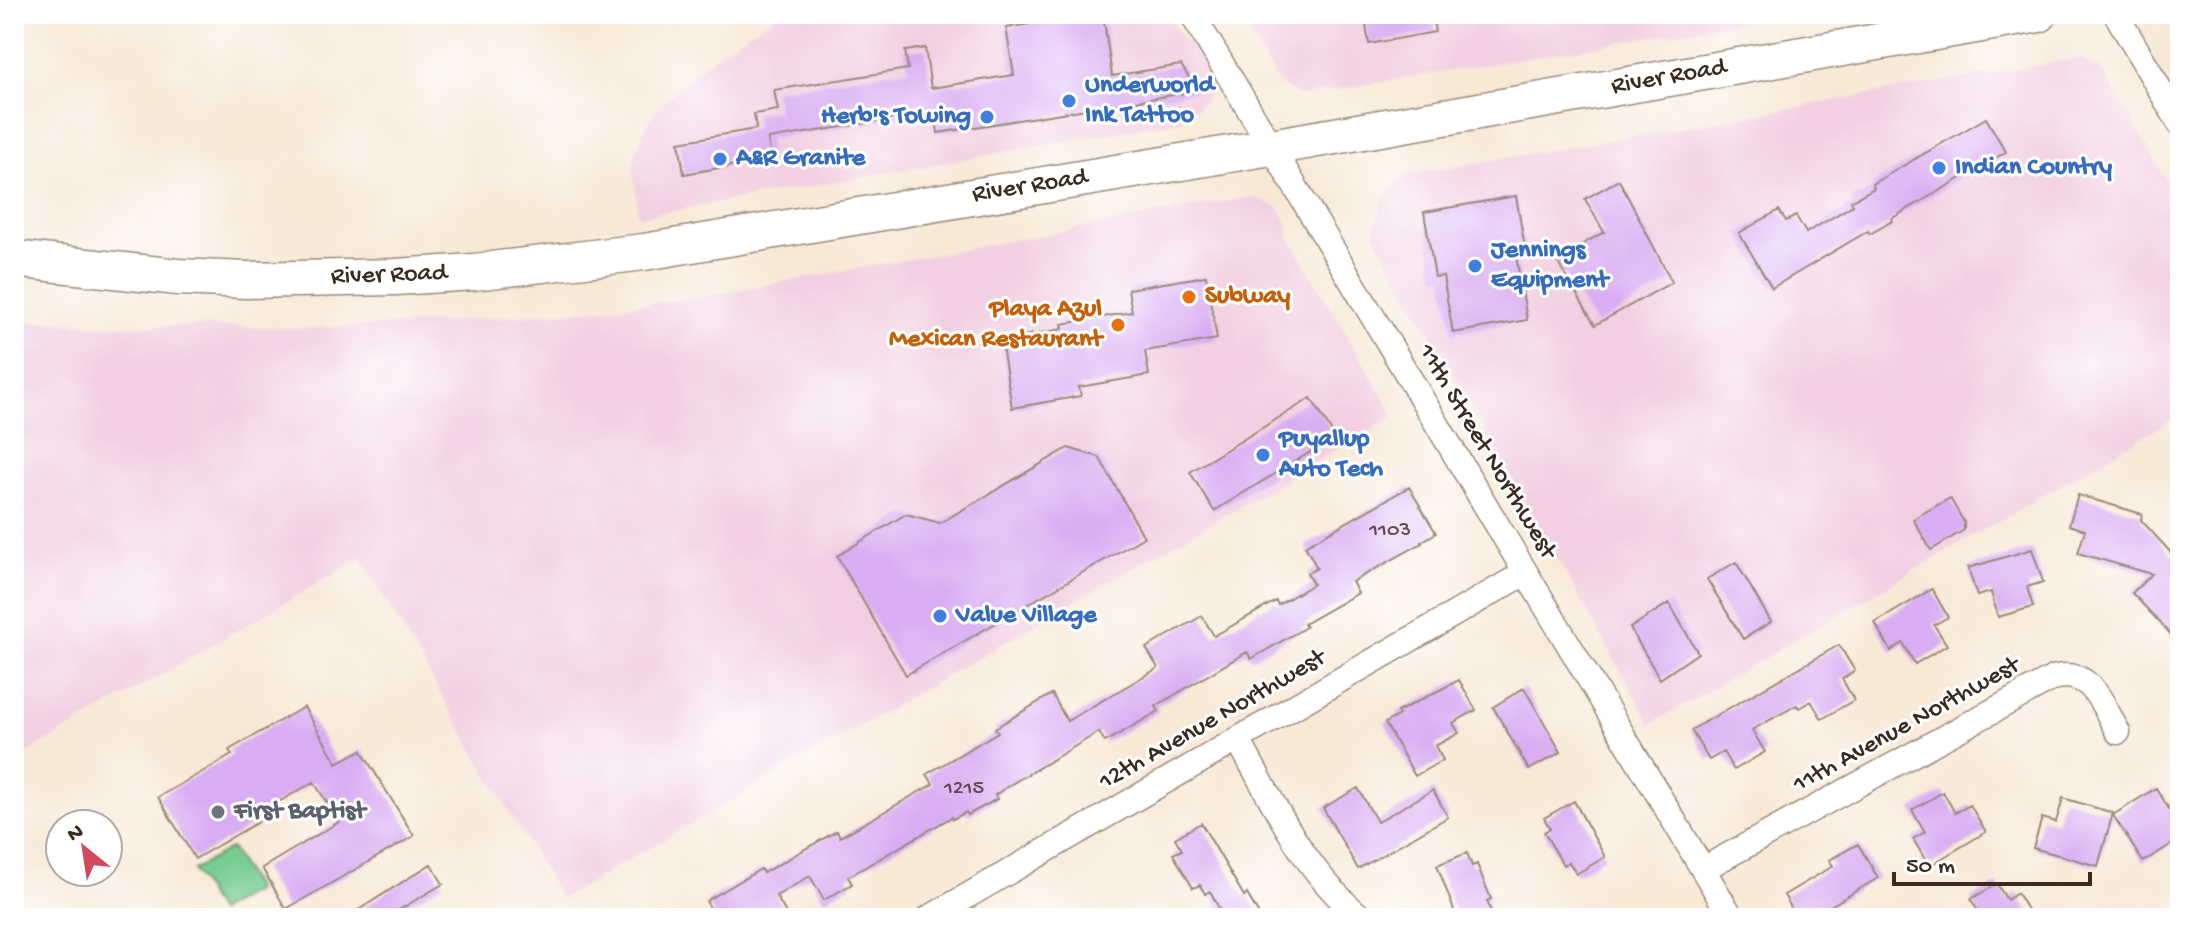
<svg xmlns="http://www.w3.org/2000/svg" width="2194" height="932" font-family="'Gochi Hand',sans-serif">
  <rect width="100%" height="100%" fill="#fff"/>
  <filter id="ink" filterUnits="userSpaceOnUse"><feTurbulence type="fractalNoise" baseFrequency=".0125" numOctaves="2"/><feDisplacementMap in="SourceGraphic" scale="16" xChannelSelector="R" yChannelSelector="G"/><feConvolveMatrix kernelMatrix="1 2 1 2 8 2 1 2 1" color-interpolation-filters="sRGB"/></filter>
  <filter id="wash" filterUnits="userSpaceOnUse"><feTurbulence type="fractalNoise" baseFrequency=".006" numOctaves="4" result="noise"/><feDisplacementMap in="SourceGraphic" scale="32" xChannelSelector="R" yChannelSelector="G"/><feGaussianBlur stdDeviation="1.8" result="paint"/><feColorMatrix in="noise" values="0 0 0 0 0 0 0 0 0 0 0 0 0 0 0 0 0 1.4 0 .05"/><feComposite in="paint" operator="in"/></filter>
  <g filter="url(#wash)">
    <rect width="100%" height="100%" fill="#f8e9d7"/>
    <!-- built -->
    <path fill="#f2cfe2" d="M 778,14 L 1167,14 L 1182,39 L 1202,50 L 1209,58 L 1213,82 L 1208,95 L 1199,107 L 1187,116 L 1174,122 L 638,217 L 633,169 L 635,152 L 650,119 L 662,103 L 701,67 L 730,45 Z
      M 1237,14 L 1785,14 L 1300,96 L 1279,84 Z
      M 2080,58 L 2102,70 L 2180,203 L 2180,415 L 1651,724 L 1374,234 L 1381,204 L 1392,188 L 1405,175 Z
      M 1251,197 L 1263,200 L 1279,208 L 1288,224 L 1288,235 L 1395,416 L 561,899 L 361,558 L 14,761 L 14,320 L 101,325 L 301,328 L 401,325 L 600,309 L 700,297 Z"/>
    <!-- green -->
    <path fill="#76cd92" stroke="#587c58" stroke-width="2" d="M 231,848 L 256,890 L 218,912 L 193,870 Z"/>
    <g id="blocks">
      <!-- building -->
      <path fill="#d9adf3" d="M 1093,14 L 1103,14 L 1112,76 L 1181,65 L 1198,91 L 938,133 L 935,112 L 768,139 L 771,159 L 684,174 L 679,142 L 756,129 L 754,114 L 778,110 L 774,90 L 908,69 L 905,51 L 925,48 L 931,88 L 1014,75 L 1006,28 Z
        M 1364,14 L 1432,14 L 1435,32 L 1369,44 Z
        M 1986,118 L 2006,152 L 1891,219 L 1892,221 L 1870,234 L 1868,231 L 1772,288 L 1739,233 L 1779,210 L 1786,221 L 1796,216 L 1806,233 L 1853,205 L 1851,201 L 1874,188 L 1872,184 Z
        M 1619,180 L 1672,282 L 1595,325 L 1556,259 L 1604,232 L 1585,199 Z
        M 1516,196 L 1526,254 L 1516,256 L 1527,320 L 1453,333 L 1443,276 L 1435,277 L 1424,212 Z
        M 1206,276 L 1217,339 L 1145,351 L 1149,375 L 1079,387 L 1081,396 L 1012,408 L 1001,340 L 1063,329 L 1062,324 L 1132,312 L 1128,289 Z
        M 1311,398 L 1335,437 L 1214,511 L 1190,472 Z
        M 1068,448 L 1099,457 L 1144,537 L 906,675 L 837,556 L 906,514 L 940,523 Z
        M 1409,487 L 1436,533 L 1421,542 L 1422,543 L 1352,582 L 1358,593 L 1304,624 L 1306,627 L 1251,659 L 1247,652 L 1156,706 L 1159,711 L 1105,742 L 1099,732 L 1008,786 L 995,795 L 997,799 L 968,815 L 966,812 L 953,819 L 952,817 L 848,877 L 852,884 L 824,900 L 810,876 L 776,896 L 789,918 L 716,918 L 706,901 L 761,869 L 763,873 L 837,831 L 840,837 L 933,784 L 927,774 L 998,732 L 995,728 L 1052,694 L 1067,721 L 1158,668 L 1146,648 L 1202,616 L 1214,636 L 1276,601 L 1278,605 L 1313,584 L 1307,573 L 1317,568 L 1305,546 Z
        M 2078,495 L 2142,514 L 2141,520 L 2173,555 L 2180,549 L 2180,644 L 2132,593 L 2152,574 L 2078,553 L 2085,530 L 2069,525 Z
        M 1950,498 L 1964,522 L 1964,530 L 1931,550 L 1913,519 Z
        M 2032,549 L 2043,582 L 2027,587 L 2033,607 L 1998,617 L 1991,592 L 1977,596 L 1968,568 Z
        M 1736,562 L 1771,622 L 1743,639 L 1707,579 Z
        M 1932,589 L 1948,617 L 1934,625 L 1947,645 L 1915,664 L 1903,643 L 1891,651 L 1875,623 Z
        M 1669,603 L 1698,653 L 1660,679 L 1630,628 Z
        M 1839,645 L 1855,671 L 1842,679 L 1854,700 L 1822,719 L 1811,701 L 1799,708 L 1797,705 L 1752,730 L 1765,752 L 1734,770 L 1723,752 L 1709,760 L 1691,730 Z
        M 1459,680 L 1476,710 L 1453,723 L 1459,733 L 1435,746 L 1443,760 L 1415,776 L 1385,723 L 1399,715 L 1397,712 Z
        M 1524,688 L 1561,752 L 1529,770 L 1493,707 Z
        M 304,707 L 337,763 L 361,750 L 414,836 L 286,909 L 262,868 L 339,822 L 314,782 L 266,809 L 270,815 L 195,859 L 158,797 L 232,755 L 229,750 Z
        M 1358,788 L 1377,822 L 1433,790 L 1448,817 L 1358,869 L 1323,808 Z
        M 2156,788 L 2169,809 L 2180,802 L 2180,839 L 2143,862 L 2113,815 Z
        M 1943,792 L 1955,813 L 1970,805 L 1986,832 L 1929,866 L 1913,839 L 1925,832 L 1912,810 Z
        M 2063,798 L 2113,813 L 2098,866 L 2033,848 L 2042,818 L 2056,822 Z
        M 1574,801 L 1605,857 L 1576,874 L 1569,862 L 1563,865 L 1544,832 L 1550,829 L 1544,818 Z
        M 1201,823 L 1244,896 L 1247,894 L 1261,918 L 1207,918 L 1220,910 L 1210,891 L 1205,894 L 1200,885 L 1193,888 L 1173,854 L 1182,850 L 1175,838 Z
        M 1858,844 L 1878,878 L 1810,918 L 1797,918 L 1784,895 L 1833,866 L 1829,860 Z
        M 1467,853 L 1472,866 L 1477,864 L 1491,899 L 1487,901 L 1491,912 L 1477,918 L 1457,918 L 1437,865 Z
        M 431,864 L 443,884 L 385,918 L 346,918 Z
        M 1997,884 L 2007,900 L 2017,893 L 2032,918 L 1975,918 L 1980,915 L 1971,899 Z"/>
    </g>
  </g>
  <g filter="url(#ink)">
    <use href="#blocks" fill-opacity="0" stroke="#9a8a7a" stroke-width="2"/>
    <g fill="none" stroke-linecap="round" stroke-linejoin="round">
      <!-- street casing -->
      <g stroke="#9a8a7a" stroke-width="27">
        <path id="street" d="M 1192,14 L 1732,918
          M 2116,14 L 2180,124
          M 1238,740 C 1274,803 1304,872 1362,918
          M 1703,869 L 2053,678 C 2092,667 2102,705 2118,732
          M 929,918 L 1525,573"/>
      </g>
      <!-- primary casing -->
      <g stroke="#9a8a7a" stroke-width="39">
        <path id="primary" d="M 14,259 L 178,277 L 246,280 L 395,277 L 474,272 L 644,252 L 1271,147 L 2039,14"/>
      </g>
      <!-- street -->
      <use href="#street" stroke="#fff" stroke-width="24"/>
      <!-- primary -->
      <use href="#primary" stroke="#fff" stroke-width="36"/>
    </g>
  </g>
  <!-- markers -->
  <g fill="#3f7fe0" stroke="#fff" stroke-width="3">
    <circle cx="1069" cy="101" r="8"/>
    <circle cx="987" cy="117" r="8"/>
    <circle cx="720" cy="159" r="8"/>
    <circle cx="1939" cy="168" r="8"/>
    <circle cx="1475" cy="266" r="8"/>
    <circle cx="1263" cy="455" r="8"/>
    <circle cx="940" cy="616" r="8"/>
  </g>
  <g fill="#e8710a" stroke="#fff" stroke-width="3">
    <circle cx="1189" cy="297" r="8"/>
    <circle cx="1118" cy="325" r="8"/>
  </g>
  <circle fill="#6b7280" stroke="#fff" stroke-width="3" cx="218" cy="812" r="8"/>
  <g text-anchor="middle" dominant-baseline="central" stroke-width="6" stroke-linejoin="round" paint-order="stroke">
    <!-- number labels -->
    <g font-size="22" fill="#624b53">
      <text x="1390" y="531">1103</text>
      <text x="964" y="789">1215</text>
    </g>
    <!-- street labels -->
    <g font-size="26" fill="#3b2a1e" stroke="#fff">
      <text transform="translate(1669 78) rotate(-10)">River Road</text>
      <text transform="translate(1030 187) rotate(-9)">River Road</text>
      <text transform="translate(389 276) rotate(-2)">River Road</text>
      <text transform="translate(1486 452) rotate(59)">11th Street Northwest</text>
      <text transform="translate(1213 721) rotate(-30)">12th Avenue Northwest</text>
      <text transform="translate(1907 726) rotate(-29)">11th Avenue Northwest</text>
    </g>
    <!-- shop labels -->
    <g font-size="26" font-weight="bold" fill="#366cbe" stroke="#fff" text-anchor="start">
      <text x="1085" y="86">Underworld<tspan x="1085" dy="30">Ink Tattoo</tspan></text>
      <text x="971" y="117" text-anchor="end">Herb's Towing</text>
      <text x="736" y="159">A&amp;R Granite</text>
      <text x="1955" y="168">Indian Country</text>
      <text x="1491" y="251">Jennings<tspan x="1491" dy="30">Equipment</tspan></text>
      <text x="1279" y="440">Puyallup<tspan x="1279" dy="30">Auto Tech</tspan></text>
      <text x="956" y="616">Value Village</text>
    </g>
    <!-- food labels -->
    <g font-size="26" font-weight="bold" fill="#c56008" stroke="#fff" text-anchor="start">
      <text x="1205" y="297">Subway</text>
      <text x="1102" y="310" text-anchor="end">Playa Azul<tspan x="1102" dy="30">Mexican Restaurant</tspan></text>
    </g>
    <!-- worship labels -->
    <g font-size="26" font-weight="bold" fill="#5b616d" stroke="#fff" text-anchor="start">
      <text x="234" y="812">First Baptist</text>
    </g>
  </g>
  <!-- margin -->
  <rect width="2194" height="932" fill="none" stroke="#fff" stroke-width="48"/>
  <!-- north arrow -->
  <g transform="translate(84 848) rotate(330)"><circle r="38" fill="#ffffff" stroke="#b1aaa5" stroke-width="2"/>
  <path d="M0-6L14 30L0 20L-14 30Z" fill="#d1495b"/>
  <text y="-12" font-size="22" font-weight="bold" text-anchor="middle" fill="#3b2a1e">N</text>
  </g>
  <!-- scale -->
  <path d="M1894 872v12h196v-12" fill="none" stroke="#3b2a1e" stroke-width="4"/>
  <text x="1906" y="872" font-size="24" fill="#3b2a1e" stroke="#ffffff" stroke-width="6" paint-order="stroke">50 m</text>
</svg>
